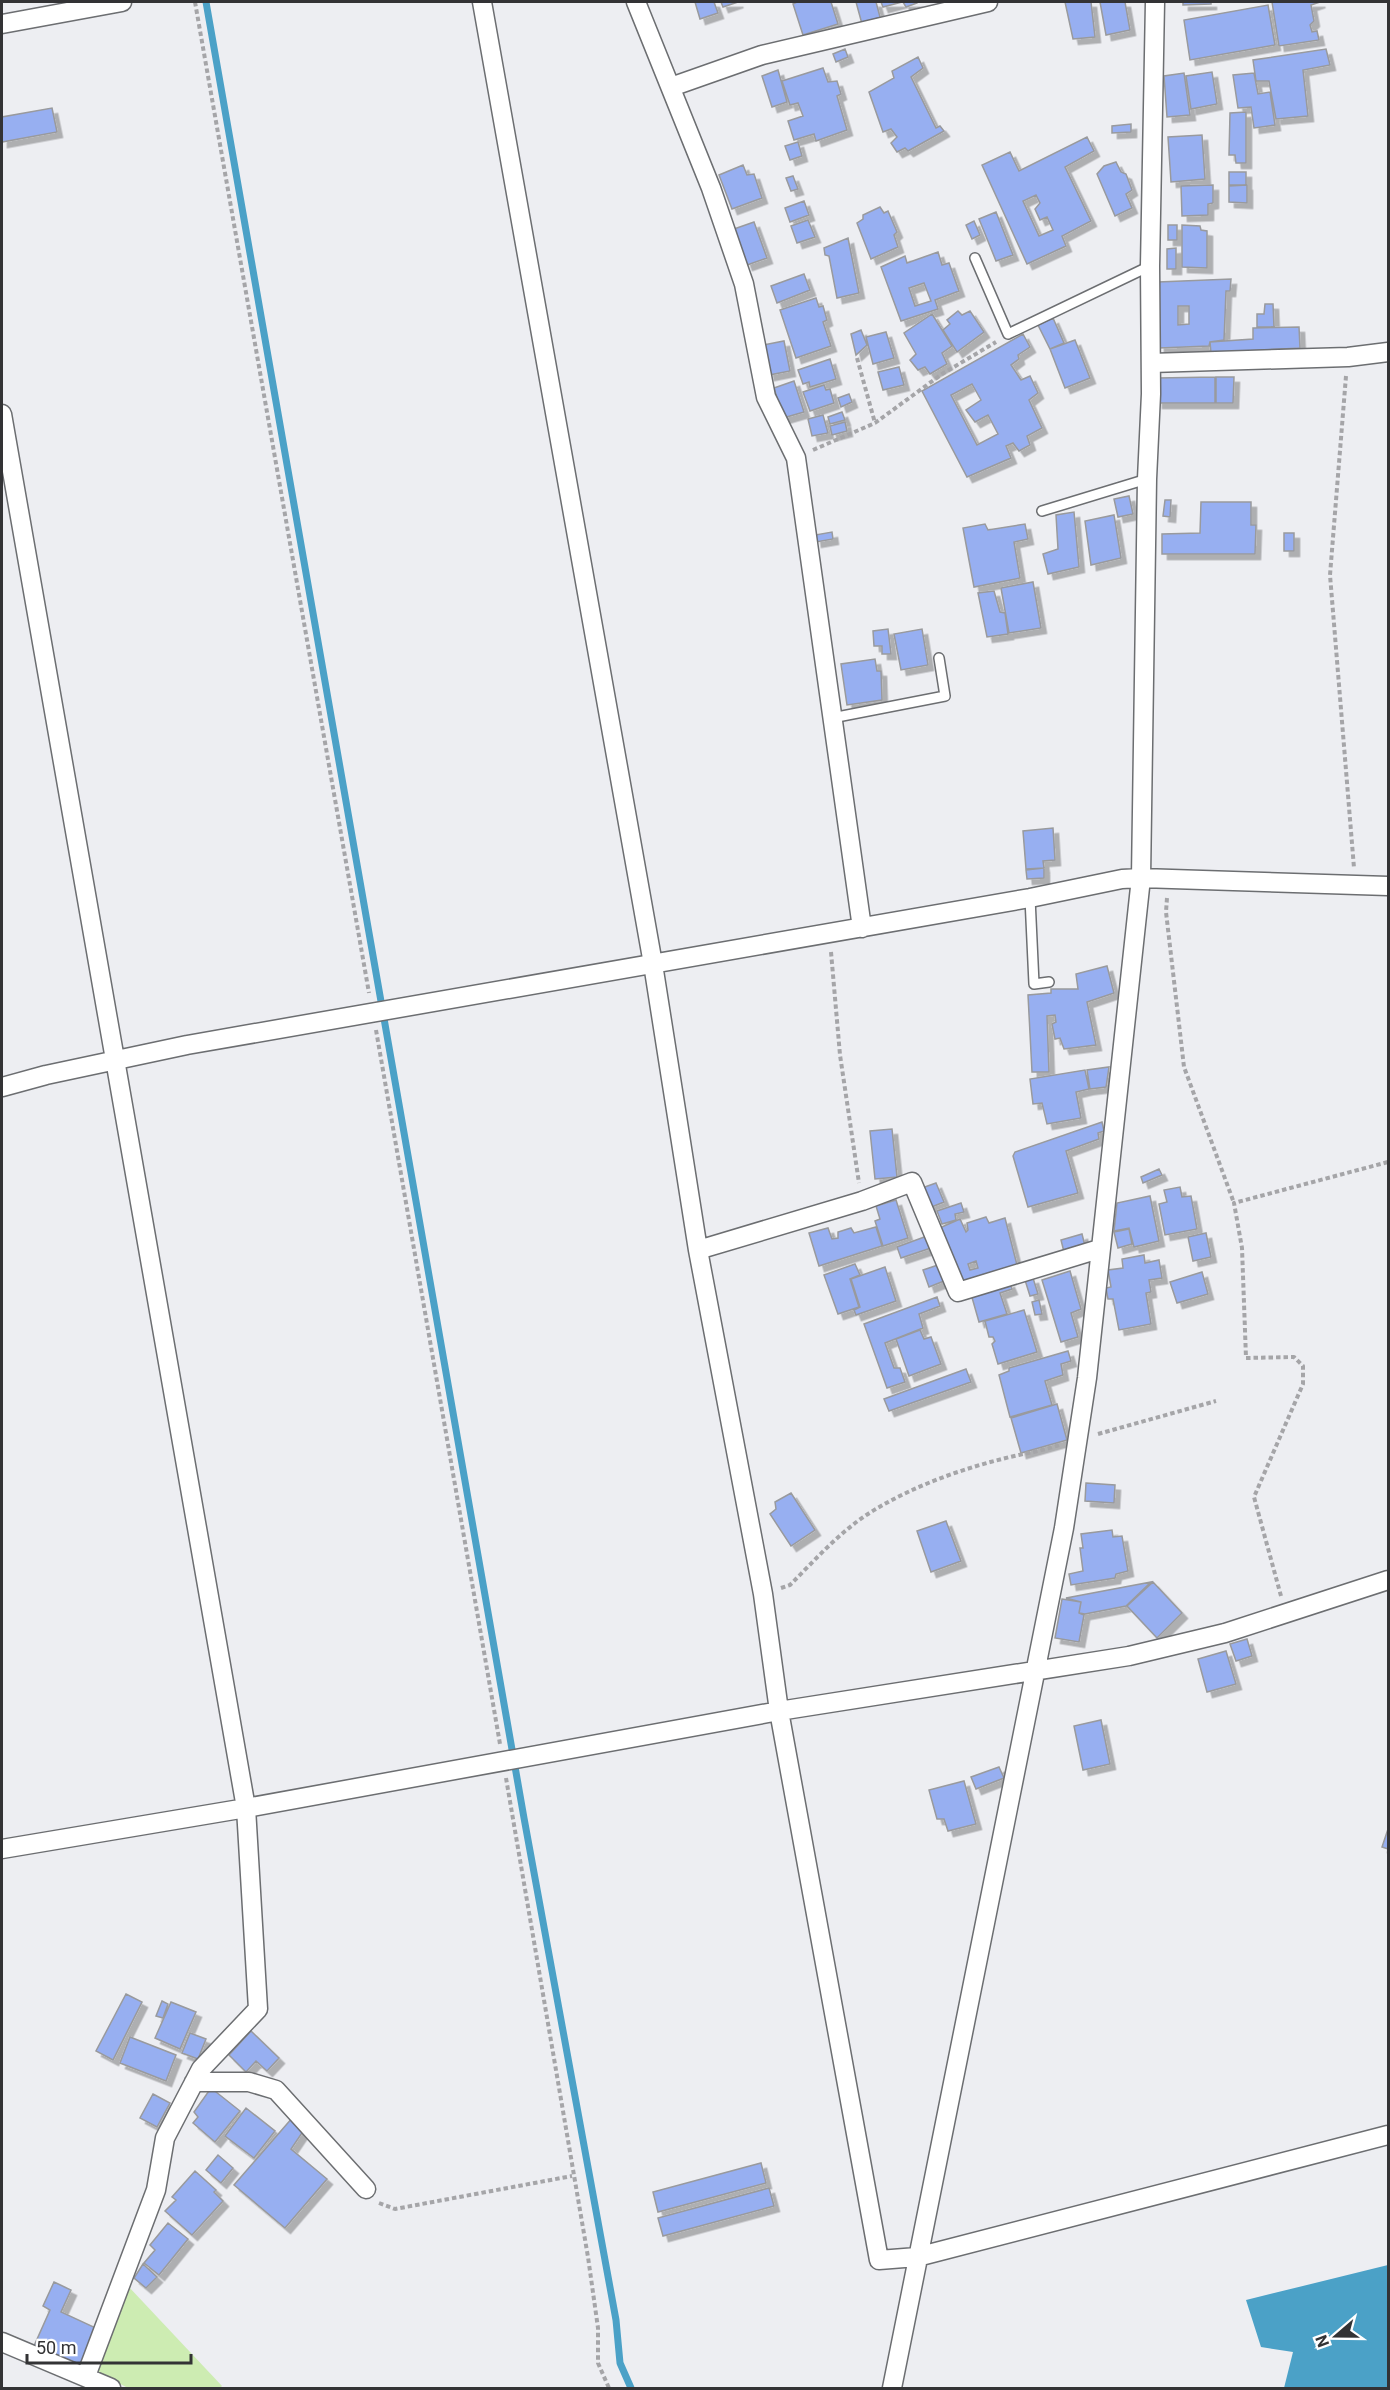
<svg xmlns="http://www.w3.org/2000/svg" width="1390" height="2390" font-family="Roboto,sans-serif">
  <defs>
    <filter id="shadow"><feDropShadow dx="5.5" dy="5.5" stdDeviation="0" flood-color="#0004"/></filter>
  </defs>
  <rect width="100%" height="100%" fill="#edeef2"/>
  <!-- green -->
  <path fill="#cdecb2" d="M 128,2286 L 222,2386 L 220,2388 L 128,2388 L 97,2372 Z"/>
  <!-- water -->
  <path fill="#4ba1c7" d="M 1388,2265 L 1388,2388 L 1284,2388 L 1293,2352 L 1261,2347 L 1246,2300 Z"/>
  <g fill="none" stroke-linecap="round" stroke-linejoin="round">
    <!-- stream -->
    <path stroke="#4ba1c7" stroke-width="7" d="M 206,2 L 524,1818 L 616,2320 L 620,2363 L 631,2388"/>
  </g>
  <!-- building -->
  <path fill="#97aff1" stroke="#999a9d" stroke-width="1.5" fill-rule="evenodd" filter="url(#shadow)" d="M 695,2 L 714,2 L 718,13 L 700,19 Z
    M 721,2 L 738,2 L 723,7 Z
    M 797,2 L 831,2 L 838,24 L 803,35 L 793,4 Z
    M 856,2 L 876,2 L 880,17 L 862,24 Z
    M 881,2 L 902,2 L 883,7 Z
    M 903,2 L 917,2 L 917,3 L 906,7 Z
    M 1065,2 L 1091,2 L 1095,37 L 1073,39 Z
    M 1100,2 L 1125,2 L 1130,30 L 1106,35 Z
    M 1183,2 L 1211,2 L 1211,4 L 1183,5 Z
    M 1272,2 L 1320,2 L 1311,5 L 1314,21 L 1310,25 L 1312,32 L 1317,31 L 1319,40 L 1279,46 Z
    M 1268,5 L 1275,45 L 1190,60 L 1184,20 Z
    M 845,49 L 848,57 L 836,62 L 833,54 Z
    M 1326,49 L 1330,65 L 1303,70 L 1308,116 L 1276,119 L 1269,81 L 1256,81 L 1253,60 Z
    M 918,57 L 923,68 L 911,77 L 936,128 L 940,126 L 944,131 L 908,151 L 905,148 L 897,152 L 891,143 L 897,137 L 891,129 L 883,132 L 869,92 L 894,78 L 892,71 Z
    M 823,68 L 828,82 L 837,81 L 841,94 L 837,96 L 847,130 L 816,141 L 814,134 L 794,140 L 788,121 L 803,116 L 798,103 L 790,105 L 782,81 Z
    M 778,70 L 787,102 L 772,107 L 762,76 Z
    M 1212,72 L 1217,104 L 1191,109 L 1186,76 Z
    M 1184,73 L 1190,115 L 1167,117 L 1164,76 Z
    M 1254,73 L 1258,94 L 1270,92 L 1275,125 L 1254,128 L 1251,107 L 1238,108 L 1233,75 Z
    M 52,108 L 57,132 L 2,142 L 2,117 Z
    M 1246,112 L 1246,163 L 1236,163 L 1235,155 L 1229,155 L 1230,113 Z
    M 1131,124 L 1131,132 L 1112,133 L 1112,126 Z
    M 1202,135 L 1205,179 L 1171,182 L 1168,137 Z
    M 1087,137 L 1094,151 L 1065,167 L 1091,221 L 1062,236 L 1066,246 L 1027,264 L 982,165 L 1010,152 L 1019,171 ZM 1036,195 L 1040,203 L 1035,209 L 1040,220 L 1047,217 L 1053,230 L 1039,236 L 1023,201 Z
    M 798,142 L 802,156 L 790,160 L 785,146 Z
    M 1116,162 L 1121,172 L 1126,174 L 1132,190 L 1126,194 L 1132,208 L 1115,216 L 1097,174 L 1104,166 Z
    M 743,165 L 747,175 L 754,174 L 762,198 L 732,209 L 719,175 Z
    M 1229,172 L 1246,172 L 1246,185 L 1229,185 Z
    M 793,176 L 798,189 L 791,191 L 786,178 Z
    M 1213,185 L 1213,203 L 1208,204 L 1208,215 L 1182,216 L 1181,186 Z
    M 1247,185 L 1247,203 L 1229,202 L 1229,186 Z
    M 804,201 L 809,215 L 790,222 L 785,208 Z
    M 880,207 L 884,213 L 888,211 L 897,232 L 894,235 L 898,247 L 871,259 L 857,223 L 863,219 L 863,215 Z
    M 996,212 L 1013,255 L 996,261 L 979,219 Z
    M 808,220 L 815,237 L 797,243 L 791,226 Z
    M 974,221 L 980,235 L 972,239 L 966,225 Z
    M 754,222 L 767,258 L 747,265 L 734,229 Z
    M 1168,225 L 1177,225 L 1177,240 L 1168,240 Z
    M 1182,225 L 1200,226 L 1201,230 L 1207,231 L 1207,268 L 1182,267 Z
    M 848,238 L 859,293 L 837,298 L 829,256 L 825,255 L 824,248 Z
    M 1176,248 L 1176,269 L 1167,269 L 1167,249 Z
    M 938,252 L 942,265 L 949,263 L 959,291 L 935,300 L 938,309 L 901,321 L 881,267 L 905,256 L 907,263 ZM 924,283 L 931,301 L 915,306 L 909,288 Z
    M 804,274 L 810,290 L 777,303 L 771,286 Z
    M 1231,279 L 1230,291 L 1226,291 L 1224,340 L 1210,342 L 1209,346 L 1159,348 L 1158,282 ZM 1178,306 L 1189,306 L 1189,324 L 1178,325 Z
    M 816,298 L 819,307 L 823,306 L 827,320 L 823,322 L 831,346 L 796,358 L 780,310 Z
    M 1265,304 L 1273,304 L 1274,327 L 1257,327 L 1257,314 L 1264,314 Z
    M 958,311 L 962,315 L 970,311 L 984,332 L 957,352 L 943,330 L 950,324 L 947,320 Z
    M 932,314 L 952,346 L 942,353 L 947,364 L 930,374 L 925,367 L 918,370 L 910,360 L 916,354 L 904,333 Z
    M 1053,318 L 1064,343 L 1050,349 L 1038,325 Z
    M 1299,327 L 1300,348 L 1211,353 L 1210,342 L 1253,339 L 1253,328 Z
    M 861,330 L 867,345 L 856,355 L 851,334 Z
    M 886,332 L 894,358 L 873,364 L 866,337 Z
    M 1023,334 L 1030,347 L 1018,355 L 1019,359 L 1011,365 L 1021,380 L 1030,376 L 1038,393 L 1029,400 L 1042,428 L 1027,436 L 1030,445 L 1019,451 L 1013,443 L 1006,446 L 1011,458 L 967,477 L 922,391 ZM 972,384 L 981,400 L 966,410 L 975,422 L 988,415 L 998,434 L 977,445 L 951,395 Z
    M 1075,340 L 1090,378 L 1065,388 L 1050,349 Z
    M 784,341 L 790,371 L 769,375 L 763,345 Z
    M 830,359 L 836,379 L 810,387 L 809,382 L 803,384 L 798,370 Z
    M 899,367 L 904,385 L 883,390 L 878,372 Z
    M 1215,377 L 1215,403 L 1157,403 L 1157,378 Z
    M 1216,377 L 1234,377 L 1233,403 L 1216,403 Z
    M 794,381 L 804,412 L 783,418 L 774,388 Z
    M 824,385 L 826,390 L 830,389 L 834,403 L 810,411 L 803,392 Z
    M 849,394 L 852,402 L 841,407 L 838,398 Z
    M 842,412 L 845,420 L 830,424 L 828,417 Z
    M 823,415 L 828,433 L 812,436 L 808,419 Z
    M 845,422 L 847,431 L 832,435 L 830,426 Z
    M 1129,496 L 1133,514 L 1118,517 L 1114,499 Z
    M 1165,500 L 1171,500 L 1170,517 L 1163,516 Z
    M 1201,502 L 1251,502 L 1251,525 L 1256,525 L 1255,554 L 1162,554 L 1162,534 L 1200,533 Z
    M 1074,512 L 1079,567 L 1048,574 L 1043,554 L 1058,549 L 1056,515 Z
    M 1114,515 L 1121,558 L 1091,565 L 1085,521 Z
    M 985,524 L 988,530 L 1025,524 L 1028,539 L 1014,542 L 1020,578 L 974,587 L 963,528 Z
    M 832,532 L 833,539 L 816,542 L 815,535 Z
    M 1284,533 L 1294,533 L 1294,551 L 1284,551 Z
    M 1033,582 L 1041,628 L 1009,633 L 1001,588 Z
    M 994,591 L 1000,612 L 1005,613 L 1008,634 L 987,637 L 978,593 Z
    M 888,629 L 891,654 L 882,654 L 882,646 L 874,646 L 873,631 Z
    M 922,629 L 928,665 L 901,670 L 894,634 Z
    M 875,659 L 877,671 L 881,671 L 882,700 L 847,705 L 841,664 Z
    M 1053,828 L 1055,860 L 1043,861 L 1044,868 L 1026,869 L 1023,831 Z
    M 1044,868 L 1044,878 L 1027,879 L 1026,870 Z
    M 1107,966 L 1114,993 L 1087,1002 L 1096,1045 L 1064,1049 L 1060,1038 L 1055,1039 L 1052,1024 L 1056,1022 L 1055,1015 L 1047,1016 L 1049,1072 L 1032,1072 L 1028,995 L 1051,993 L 1051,989 L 1078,989 L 1076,974 Z
    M 1109,1067 L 1106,1087 L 1090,1089 L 1087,1070 Z
    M 1085,1070 L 1089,1089 L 1076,1092 L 1081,1118 L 1047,1124 L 1042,1103 L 1033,1104 L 1030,1079 Z
    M 1102,1122 L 1104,1131 L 1098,1133 L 1099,1139 L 1066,1151 L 1078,1193 L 1028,1207 L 1013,1156 L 1015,1152 Z
    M 892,1129 L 897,1177 L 875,1179 L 870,1131 Z
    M 1159,1169 L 1162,1175 L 1143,1183 L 1141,1177 Z
    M 936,1183 L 944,1202 L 929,1208 L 922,1188 Z
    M 1180,1187 L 1182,1197 L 1191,1196 L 1197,1229 L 1165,1235 L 1159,1204 L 1167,1202 L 1164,1190 Z
    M 1150,1196 L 1159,1241 L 1134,1247 L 1129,1228 L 1114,1231 L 1117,1203 Z
    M 896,1200 L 908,1238 L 883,1246 L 875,1221 L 880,1219 L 876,1206 Z
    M 961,1203 L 964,1212 L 955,1214 L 956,1220 L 942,1224 L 937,1211 Z
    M 986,1217 L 989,1223 L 1005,1218 L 1017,1265 L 958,1284 L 935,1230 L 960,1219 L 966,1232 L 968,1230 L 967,1223 ZM 976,1261 L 978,1268 L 970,1270 L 968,1264 Z
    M 876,1227 L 882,1246 L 819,1266 L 809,1233 L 828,1228 L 832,1239 L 838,1238 L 838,1232 L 851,1228 L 854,1233 Z
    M 1129,1229 L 1132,1244 L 1118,1248 L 1114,1232 Z
    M 1206,1233 L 1211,1257 L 1193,1261 L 1188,1237 Z
    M 1082,1234 L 1085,1246 L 1064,1252 L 1061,1240 Z
    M 927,1236 L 931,1248 L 901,1258 L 897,1247 Z
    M 1144,1255 L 1145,1263 L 1159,1260 L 1162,1278 L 1149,1280 L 1151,1292 L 1146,1293 L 1151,1324 L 1119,1330 L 1113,1299 L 1108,1299 L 1106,1288 L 1111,1287 L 1108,1270 L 1123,1268 L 1122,1259 Z
    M 855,1264 L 860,1275 L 850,1279 L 859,1307 L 838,1314 L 824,1275 Z
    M 938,1265 L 944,1281 L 929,1287 L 923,1270 Z
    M 885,1267 L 896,1301 L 856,1315 L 854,1310 L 860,1307 L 851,1279 Z
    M 1070,1271 L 1081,1309 L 1071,1313 L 1078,1337 L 1061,1342 L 1042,1280 Z
    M 1202,1272 L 1208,1294 L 1177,1303 L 1170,1282 Z
    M 1033,1278 L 1038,1294 L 1030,1296 L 1025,1280 Z
    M 1009,1282 L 1012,1289 L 1000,1293 L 1007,1314 L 979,1322 L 971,1294 Z
    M 937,1297 L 940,1306 L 919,1314 L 923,1328 L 885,1343 L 894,1368 L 900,1368 L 905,1382 L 887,1388 L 864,1324 Z
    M 1039,1300 L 1042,1314 L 1035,1315 L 1032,1302 Z
    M 1024,1310 L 1037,1352 L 998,1364 L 992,1344 L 995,1341 L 993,1337 L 989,1337 L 985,1321 Z
    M 920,1330 L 924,1339 L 931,1337 L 941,1364 L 909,1376 L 896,1339 Z
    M 1068,1351 L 1071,1361 L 1061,1364 L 1063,1375 L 1045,1381 L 1052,1405 L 1010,1417 L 999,1375 L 1009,1371 L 1009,1368 Z
    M 966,1369 L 971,1382 L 889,1411 L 884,1399 Z
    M 1057,1404 L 1067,1440 L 1021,1453 L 1011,1418 Z
    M 1086,1483 L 1115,1485 L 1114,1503 L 1085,1501 Z
    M 791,1493 L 815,1530 L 791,1546 L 770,1514 L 776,1509 L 775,1502 Z
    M 946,1521 L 961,1561 L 931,1572 L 917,1531 Z
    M 1112,1530 L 1113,1537 L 1122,1536 L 1128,1571 L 1116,1574 L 1115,1578 L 1071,1585 L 1069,1574 L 1083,1571 L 1080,1548 L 1083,1548 L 1081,1534 Z
    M 1151,1582 L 1126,1606 L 1085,1614 L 1079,1613 L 1081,1602 L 1066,1598 Z
    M 1153,1582 L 1182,1613 L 1157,1638 L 1127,1606 Z
    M 1062,1599 L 1081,1602 L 1079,1613 L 1084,1615 L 1079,1642 L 1055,1638 Z
    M 1247,1639 L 1252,1656 L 1236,1661 L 1230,1644 Z
    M 1226,1651 L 1236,1684 L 1207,1692 L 1198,1659 Z
    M 1101,1720 L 1110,1764 L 1083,1770 L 1074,1726 Z
    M 999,1767 L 1004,1778 L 976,1789 L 971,1777 Z
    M 964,1781 L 976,1824 L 948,1831 L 944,1819 L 937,1819 L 929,1790 Z
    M 1388,1829 L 1388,1849 L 1382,1847 Z
    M 126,1994 L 142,2002 L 113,2060 L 96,2051 Z
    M 162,2001 L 168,2004 L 163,2018 L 156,2016 Z
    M 171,2002 L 196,2012 L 180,2049 L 155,2038 Z
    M 251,2031 L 279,2058 L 267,2071 L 256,2061 L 246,2072 L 229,2055 Z
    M 190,2033 L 206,2039 L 198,2059 L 182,2053 Z
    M 130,2037 L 176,2055 L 166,2081 L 120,2063 Z
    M 211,2088 L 240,2111 L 215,2142 L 193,2123 L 198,2117 L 194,2112 Z
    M 153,2094 L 170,2103 L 157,2127 L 140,2118 Z
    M 246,2108 L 275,2131 L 254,2158 L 225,2136 Z
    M 293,2117 L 306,2127 L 291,2149 L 327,2179 L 285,2228 L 234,2185 Z
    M 218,2155 L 233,2168 L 221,2183 L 206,2170 Z
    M 761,2163 L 766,2183 L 658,2212 L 653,2192 Z
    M 195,2171 L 216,2190 L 214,2192 L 223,2201 L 192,2235 L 165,2211 L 176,2200 L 172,2197 Z
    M 769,2188 L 774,2206 L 663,2236 L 658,2218 Z
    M 168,2223 L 188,2239 L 159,2275 L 144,2263 L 155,2250 L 150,2245 Z
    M 143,2264 L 157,2277 L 146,2288 L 134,2278 Z
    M 54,2282 L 71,2290 L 61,2312 L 98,2329 L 79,2367 L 34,2346 L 50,2310 L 43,2306 Z"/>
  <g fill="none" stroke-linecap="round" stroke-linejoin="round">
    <!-- lane casing -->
    <g stroke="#6c6e71" stroke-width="12">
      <path id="lane" d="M 975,258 L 1008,334 L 1150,266
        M 1042,511 L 1147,479
        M 832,718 L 945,696 L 939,658
        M 1030,898 L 1034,984 L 1049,982"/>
    </g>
    <!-- street casing -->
    <g stroke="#6c6e71" stroke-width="21">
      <path id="street" d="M 482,2 L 653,964 L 698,1250 L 763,1594 L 779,1711 L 879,2260 L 917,2257 L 1388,2135
        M 636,2 L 711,188 L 744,284 L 766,397 L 796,458 L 862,928
        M 2,24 L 122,2
        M 671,87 L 762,55 L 988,2
        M 1151,363 L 1348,357 L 1388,352
        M 2,414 L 246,1808 L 258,2009 L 201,2069 L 165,2138 L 156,2190 L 86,2376
        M 2,1087 L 46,1075 L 187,1045 L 1030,898 L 1122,879 L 1141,878 L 1388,886
        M 698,1250 L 862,1201 L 912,1182 L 958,1292 L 1099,1249
        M 2,1849 L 246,1808 L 779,1711 L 1129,1656 L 1225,1633 L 1388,1580
        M 194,2082 L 249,2082 L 276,2090 L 366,2189
        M 2,2342 L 111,2388
        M 892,2388 L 1064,1528 L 1087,1378 L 1141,878 L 1147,479 L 1151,394 L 1150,266 L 1155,2"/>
    </g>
    <!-- path -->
    <path stroke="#a5a5a8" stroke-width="4" stroke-dasharray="4.5 3" stroke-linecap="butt" d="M 195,2 L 369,993
      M 857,358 L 875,423
      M 1346,376 L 1330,575 L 1354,868
      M 813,450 L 875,423 L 942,374 L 996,342
      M 1167,898 L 1166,912 L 1184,1067 L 1234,1203
      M 831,952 L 840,1055 L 859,1183
      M 376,1030 L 500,1744
      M 1098,1434 L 1216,1401
      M 781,1588 L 790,1585 C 816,1559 843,1528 876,1509 C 916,1485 964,1468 1010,1457 C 1026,1453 1042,1451 1059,1445
      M 1281,1596 L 1254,1497 L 1303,1384 L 1303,1366 L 1294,1357 L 1246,1358 L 1242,1248 L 1234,1203 L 1388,1162
      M 506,1778 L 588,2257 L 598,2328 L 598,2363 L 609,2388
      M 379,2203 L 395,2209 L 572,2176"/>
    <!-- lane -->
    <use href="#lane" stroke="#fff" stroke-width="9"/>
    <!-- street -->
    <use href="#street" stroke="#fff" stroke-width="18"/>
  </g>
  <!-- border -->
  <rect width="1390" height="2390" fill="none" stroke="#333335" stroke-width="6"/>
  <!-- north arrow -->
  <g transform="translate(1336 2336) rotate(250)" stroke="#ffffff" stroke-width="4.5" paint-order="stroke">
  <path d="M0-4.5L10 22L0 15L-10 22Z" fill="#333335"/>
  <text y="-9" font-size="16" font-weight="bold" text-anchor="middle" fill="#333335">N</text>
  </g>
  <!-- scale -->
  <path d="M27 2354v9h164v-9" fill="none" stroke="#333335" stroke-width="3"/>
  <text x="36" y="2354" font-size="18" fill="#333335" stroke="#ffffff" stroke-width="4.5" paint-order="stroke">50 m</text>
</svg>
